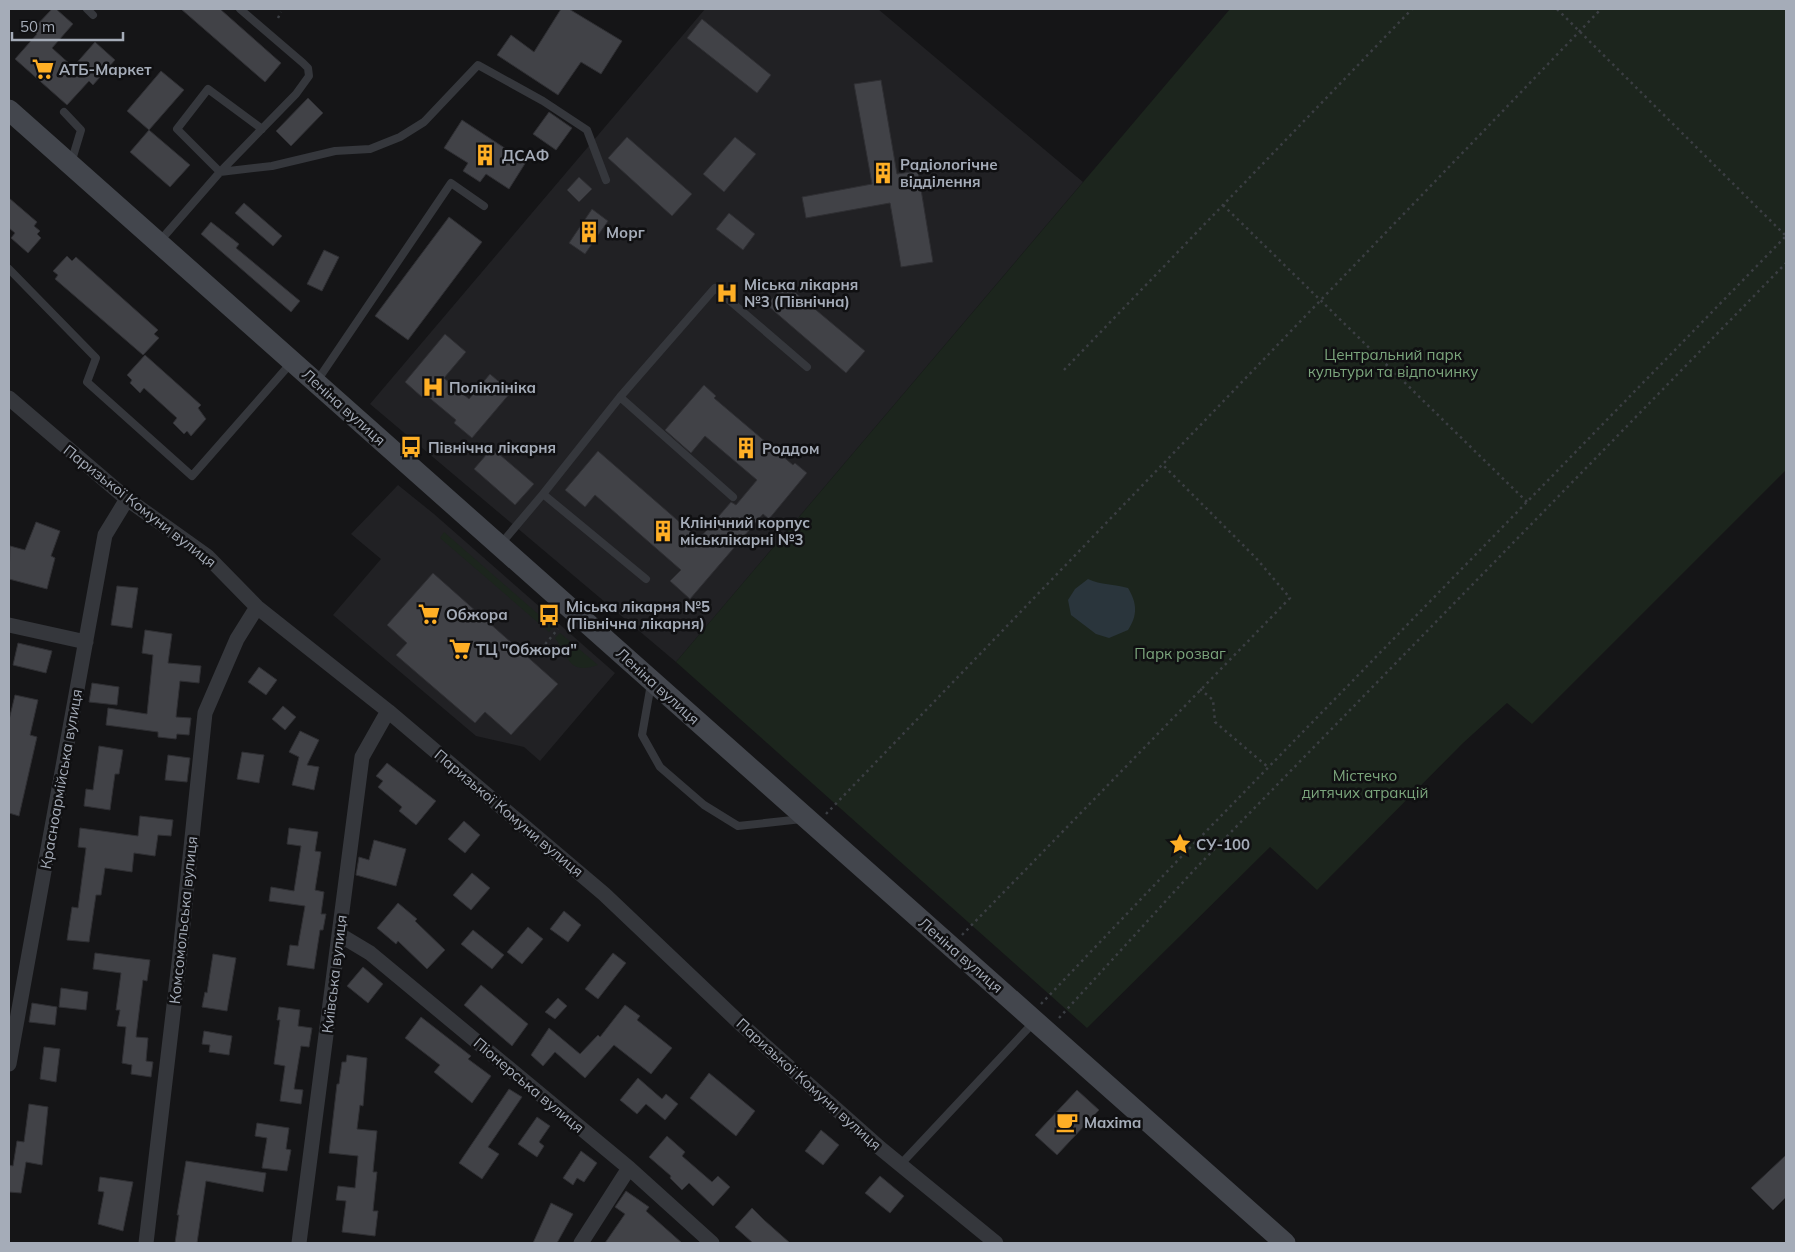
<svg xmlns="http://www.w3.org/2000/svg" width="1795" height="1252" font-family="Mulish,sans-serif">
  <rect width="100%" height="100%" fill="#151517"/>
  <!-- built -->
  <path fill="#212124" d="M 705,9 L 878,9 L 1083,182 L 676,662 L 370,404 Z
    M 398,485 L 434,514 L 615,673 L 540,761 L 524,747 L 476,736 L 333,615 L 381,559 L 351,534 Z"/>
  <!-- green -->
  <path fill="#1c251d" d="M 1230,9 L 1786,9 L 1786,470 L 1532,724 L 1507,703 L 1463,743 L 1317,890 L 1270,847 L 1087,1028 L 676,662 Z
    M 444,532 L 553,627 L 549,632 L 440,538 Z
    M 560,633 L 598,665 C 568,675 570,658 555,638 Z"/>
  <!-- water -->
  <path fill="#2a353c" d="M 1088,579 C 1101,585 1114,584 1128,588 C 1137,603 1138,615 1128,630 L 1109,638 L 1096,634 L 1071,615 L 1068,600 L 1075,589 Z"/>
  <!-- building -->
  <path fill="#414247" stroke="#2f2f33" d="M 52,9 L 56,9 L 73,24 L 52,48 L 73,67 L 95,42 L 115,60 L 93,85 L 89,81 L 67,105 L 15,59 L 37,34 L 32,30 Z
    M 181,9 L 220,9 L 281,63 L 265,82 Z
    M 561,9 L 569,9 L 622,41 L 601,74 L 581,62 L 558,95 L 497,55 L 511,35 L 534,52 Z
    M 702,19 L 771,75 L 757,93 L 687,38 Z
    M 161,71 L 184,90 L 149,130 L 190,165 L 170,187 L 130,152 L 149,130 L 127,111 Z
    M 881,80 L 897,174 L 918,171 L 933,262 L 901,267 L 890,203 L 806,218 L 802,197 L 872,184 L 854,84 Z
    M 308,98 L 323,113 L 291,146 L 276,131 Z
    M 549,112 L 572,128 L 556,150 L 533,134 Z
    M 462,120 L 526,162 L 509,189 L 486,174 L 480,182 L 463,171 L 468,163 L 444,148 Z
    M 627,137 L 692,194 L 672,216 L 608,158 Z
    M 735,137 L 756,154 L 724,192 L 703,174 Z
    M 579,177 L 592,189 L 579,202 L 567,190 Z
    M 9,198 L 37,222 L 34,226 L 40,231 L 37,234 L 41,238 L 28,253 L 11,238 L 15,233 L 9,228 Z
    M 244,203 L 282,236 L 273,246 L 235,213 Z
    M 592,209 L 608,221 L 585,254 L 569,243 Z
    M 729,213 L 755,234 L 743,250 L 716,229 Z
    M 449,217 L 482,242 L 408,340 L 375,316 Z
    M 211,222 L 239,244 L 236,248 L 300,301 L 291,312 L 201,234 Z
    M 324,250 L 339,257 L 322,291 L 307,284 Z
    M 67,256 L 72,261 L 76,257 L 158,330 L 154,334 L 159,338 L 143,355 L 55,279 L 58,275 L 53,271 Z
    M 785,284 L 865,351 L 846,373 L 767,305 Z
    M 445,334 L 466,352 L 444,378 L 469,399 L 490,374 L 511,392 L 472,438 L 454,423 L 456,420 L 426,395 L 423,398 L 405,382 Z
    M 145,355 L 201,405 L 198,408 L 206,419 L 191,436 L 187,431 L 184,434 L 173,423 L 177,418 L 144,388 L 140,393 L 130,383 L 132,380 L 127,375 Z
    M 704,385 L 716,396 L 714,398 L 793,465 L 795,463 L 807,473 L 769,519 L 763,514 L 690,599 L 670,581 L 681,570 L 595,495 L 585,507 L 565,490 L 598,451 L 699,539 L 731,502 L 736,505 L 757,480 L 705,436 L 691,453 L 665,430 Z
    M 492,448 L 534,484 L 515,505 L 474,469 Z
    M 36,522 L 60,531 L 51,556 L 55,558 L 47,589 L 9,579 L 10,546 L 25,550 Z
    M 433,573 L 558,684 L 511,735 L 485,712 L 475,723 L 396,655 L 407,643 L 387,625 Z
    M 117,586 L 138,588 L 132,628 L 111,625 Z
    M 145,630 L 172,634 L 168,663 L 201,666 L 199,683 L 180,681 L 176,717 L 191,718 L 189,735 L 177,734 L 176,739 L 158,737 L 158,732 L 106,725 L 108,708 L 147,714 L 153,655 L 142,653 Z
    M 18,643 L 52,651 L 46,673 L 13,665 Z
    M 259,667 L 277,680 L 266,695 L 248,682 Z
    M 92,683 L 119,687 L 117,705 L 89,702 Z
    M 15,695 L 38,700 L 30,735 L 37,737 L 19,816 L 9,813 L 9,720 Z
    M 283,706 L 296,717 L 285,730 L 272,719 Z
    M 300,731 L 319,740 L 307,765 L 319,767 L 314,790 L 292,785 L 299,757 L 289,752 Z
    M 99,746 L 123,750 L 119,774 L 115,774 L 110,810 L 84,806 L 86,789 L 93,790 Z
    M 242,752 L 264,755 L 259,783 L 237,779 Z
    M 168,755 L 190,758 L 187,782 L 165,780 Z
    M 387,763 L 436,801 L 416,825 L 399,811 L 402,807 L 378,787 L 383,781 L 376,776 Z
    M 140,816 L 173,820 L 171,836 L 158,835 L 155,856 L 134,853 L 132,872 L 105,868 L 101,895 L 96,895 L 89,942 L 67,940 L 72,907 L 78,908 L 86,848 L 78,847 L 80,828 L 138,836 Z
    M 464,821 L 480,835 L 465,853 L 448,839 Z
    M 289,828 L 318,832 L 315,851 L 321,852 L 315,890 L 324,892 L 321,914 L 326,914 L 323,930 L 320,930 L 314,969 L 287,965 L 290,945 L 298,946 L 305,906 L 269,901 L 271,887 L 294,891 L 301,846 L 287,844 Z
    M 374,840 L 406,849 L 396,886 L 356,875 L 359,857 L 369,860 Z
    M 472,873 L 490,888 L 471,910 L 453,895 Z
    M 398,903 L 417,919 L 415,921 L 445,950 L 427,969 L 398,941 L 396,944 L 377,928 Z
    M 564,911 L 581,925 L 568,942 L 550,929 Z
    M 528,927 L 543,939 L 522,964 L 507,952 Z
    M 473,930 L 504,955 L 492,969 L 461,944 Z
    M 95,953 L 150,960 L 147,981 L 143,980 L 136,1037 L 148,1038 L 146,1061 L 153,1062 L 151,1077 L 131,1074 L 132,1065 L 122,1063 L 126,1027 L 117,1026 L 120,1010 L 116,1010 L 121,973 L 93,969 Z
    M 613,953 L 626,963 L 598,999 L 585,989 Z
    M 213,954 L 236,958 L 227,1011 L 202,1007 L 205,992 L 207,993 Z
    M 363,967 L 383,984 L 368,1003 L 347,986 Z
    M 481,985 L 528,1024 L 512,1046 L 464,1005 Z
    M 61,988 L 88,992 L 86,1010 L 59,1007 Z
    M 558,998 L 567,1006 L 555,1019 L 545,1012 Z
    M 32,1003 L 57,1007 L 55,1025 L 29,1022 Z
    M 625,1005 L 640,1016 L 637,1020 L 672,1048 L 651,1074 L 614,1045 L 585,1078 L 555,1052 L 543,1066 L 531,1055 L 549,1028 L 580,1054 L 598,1035 L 600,1037 Z
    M 279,1007 L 300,1010 L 298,1026 L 312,1028 L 309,1047 L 301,1046 L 294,1089 L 303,1090 L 301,1104 L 280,1101 L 285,1066 L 274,1064 L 280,1020 L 277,1020 Z
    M 421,1017 L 471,1056 L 468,1059 L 491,1076 L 472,1103 L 434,1072 L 440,1065 L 405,1038 Z
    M 204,1031 L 232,1036 L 229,1055 L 209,1052 L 210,1045 L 202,1044 Z
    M 44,1047 L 60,1049 L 56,1082 L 40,1079 Z
    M 347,1055 L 367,1058 L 363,1106 L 360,1105 L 357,1129 L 377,1131 L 373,1172 L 377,1172 L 373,1211 L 378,1211 L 375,1236 L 342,1232 L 346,1201 L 336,1200 L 338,1186 L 355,1188 L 358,1156 L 329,1153 L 337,1084 L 339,1084 L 342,1062 L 346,1062 Z
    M 709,1073 L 755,1111 L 736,1136 L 690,1098 Z
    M 638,1078 L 662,1099 L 666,1094 L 678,1104 L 665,1120 L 646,1104 L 637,1114 L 620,1100 Z
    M 509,1089 L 522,1097 L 488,1147 L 499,1154 L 482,1179 L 459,1163 Z
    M 1077,1090 L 1099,1110 L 1057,1155 L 1035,1135 Z
    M 29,1104 L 48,1107 L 42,1165 L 26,1162 L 21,1193 L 9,1192 L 9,1165 L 13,1166 L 17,1141 L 24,1142 Z
    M 537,1117 L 550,1126 L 539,1142 L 544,1146 L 537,1157 L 518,1144 Z
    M 257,1123 L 289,1128 L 286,1149 L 291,1150 L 287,1171 L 262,1168 L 267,1138 L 255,1136 Z
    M 821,1130 L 839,1145 L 823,1165 L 805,1151 Z
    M 667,1136 L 685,1152 L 682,1156 L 712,1182 L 718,1176 L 730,1187 L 713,1206 L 689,1183 L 682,1190 L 670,1178 L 671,1176 L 649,1157 Z
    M 581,1151 L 597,1163 L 584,1182 L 577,1178 L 573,1185 L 563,1178 Z
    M 1786,1155 L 1786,1197 L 1773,1210 L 1751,1188 Z
    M 186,1161 L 266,1173 L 263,1192 L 206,1181 L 197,1243 L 175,1243 L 179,1215 L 177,1215 Z
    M 880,1176 L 904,1196 L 890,1213 L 865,1193 Z
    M 100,1177 L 133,1182 L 123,1231 L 98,1224 L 104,1192 L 98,1191 Z
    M 626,1191 L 649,1207 L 646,1211 L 682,1243 L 605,1243 L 625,1214 L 615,1207 Z
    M 551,1203 L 573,1214 L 557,1243 L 533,1243 Z
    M 752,1208 L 764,1220 L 790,1243 L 753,1243 L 735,1227 Z"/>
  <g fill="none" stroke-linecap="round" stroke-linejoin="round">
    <!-- path -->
    <path stroke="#3b3e43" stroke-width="2.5" stroke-dasharray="2.5 4" stroke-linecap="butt" d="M 1557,9 L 1786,236
      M 278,18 L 281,12
      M 1223,205 L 1528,503
      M 1064,370 L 1412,9
      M 541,649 L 558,629
      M 1200,689 L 1213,700 L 1215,722 L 1269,768
      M 826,814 L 1601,9
      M 962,935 L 1290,598 L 1256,558 L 1163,465
      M 1041,1004 L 1181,857 L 1786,236
      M 1059,1018 L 1195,869 L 1786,263"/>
    <!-- lane -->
    <path stroke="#35373c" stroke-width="8" d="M 87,9 L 93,15
      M 64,112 L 81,130 L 71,163
      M 262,129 L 208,89 L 177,129 L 220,172 L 272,166 L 335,151 L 370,149 L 400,137 L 424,122 L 478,65 L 543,101 L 587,130 L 606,180
      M 159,242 L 220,172 L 296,94 L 309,76 L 308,68 L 303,63 L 240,9
      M 9,269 L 96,358 L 87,382 L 192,476 L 291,363
      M 317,381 L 451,183 L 484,206
      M 620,397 L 715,288 L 807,367
      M 543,494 L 620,397 L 733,497
      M 500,545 L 543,494 L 646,579
      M 651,684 L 642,735 L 660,767 L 704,805 L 738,826 L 802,819
      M 900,1165 L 1034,1022"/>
    <!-- street -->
    <path stroke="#35373c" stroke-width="15" d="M 9,398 L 127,499 L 207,556 L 257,607 L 388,711 L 604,894 L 743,1026 L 880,1148 L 996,1243
      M 9,625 L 86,642
      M 340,935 L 370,953 L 629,1168 L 712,1243
      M 9,1064 L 105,535 L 127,499
      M 146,1243 L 179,963 L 205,713 L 237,639 L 257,607
      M 299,1243 L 362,757 L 388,711
      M 581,1243 L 629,1168"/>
    <!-- secondary -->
    <path stroke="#43464d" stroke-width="21" d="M 9,110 L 1285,1243"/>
  </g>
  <!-- icons -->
  <defs>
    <g id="supermarket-bare" transform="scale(1.725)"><path d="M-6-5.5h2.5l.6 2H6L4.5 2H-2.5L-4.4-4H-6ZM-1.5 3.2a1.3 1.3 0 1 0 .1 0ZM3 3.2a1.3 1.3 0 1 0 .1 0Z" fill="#ffaf25" stroke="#101012" stroke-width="2.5" paint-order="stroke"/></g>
    <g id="building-bare" transform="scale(1.725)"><path d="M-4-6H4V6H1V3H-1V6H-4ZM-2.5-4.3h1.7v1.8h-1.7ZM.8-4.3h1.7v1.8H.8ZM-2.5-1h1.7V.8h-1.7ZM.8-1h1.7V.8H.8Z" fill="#ffaf25" stroke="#101012" stroke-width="2.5" paint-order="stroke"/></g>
    <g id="hospital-bare" transform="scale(1.725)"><path d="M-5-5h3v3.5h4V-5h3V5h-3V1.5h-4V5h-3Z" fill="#ffaf25" stroke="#101012" stroke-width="2.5" paint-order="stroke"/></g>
    <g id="bus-bare" transform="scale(1.725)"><path d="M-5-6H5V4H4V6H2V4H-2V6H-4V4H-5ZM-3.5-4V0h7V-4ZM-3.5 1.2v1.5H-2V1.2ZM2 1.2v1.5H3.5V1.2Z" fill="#ffaf25" stroke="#101012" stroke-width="2.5" paint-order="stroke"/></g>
    <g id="sight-bare" transform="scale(1.725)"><path d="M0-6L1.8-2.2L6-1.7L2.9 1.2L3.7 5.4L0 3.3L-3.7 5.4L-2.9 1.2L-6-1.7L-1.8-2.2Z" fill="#ffaf25" stroke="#101012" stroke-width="2.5" paint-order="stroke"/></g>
    <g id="cafe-bare" transform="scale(1.725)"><path d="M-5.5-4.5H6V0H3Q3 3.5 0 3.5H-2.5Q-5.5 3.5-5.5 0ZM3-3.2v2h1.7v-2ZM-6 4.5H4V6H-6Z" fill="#ffaf25" stroke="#101012" stroke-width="2.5" paint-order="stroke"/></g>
  </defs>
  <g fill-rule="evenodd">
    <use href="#supermarket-bare" x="43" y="69"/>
    <use href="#building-bare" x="485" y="155"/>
    <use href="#building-bare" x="883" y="173"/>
    <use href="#building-bare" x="589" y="232"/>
    <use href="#hospital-bare" x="727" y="293"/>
    <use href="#hospital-bare" x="433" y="387"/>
    <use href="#bus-bare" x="411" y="447"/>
    <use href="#building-bare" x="746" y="448"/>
    <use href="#building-bare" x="663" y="531"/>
    <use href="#supermarket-bare" x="429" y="614"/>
    <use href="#bus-bare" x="549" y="615"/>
    <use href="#supermarket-bare" x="460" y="649"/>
    <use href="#sight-bare" x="1180" y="844"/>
    <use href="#cafe-bare" x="1067" y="1122"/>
  </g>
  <g text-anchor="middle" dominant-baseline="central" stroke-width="5" stroke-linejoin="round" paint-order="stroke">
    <!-- poi labels -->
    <g font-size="15" font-weight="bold" fill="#a5acb8" stroke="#101012" text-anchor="start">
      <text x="59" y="69">АТБ-Маркет</text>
      <text x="502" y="155">ДСАФ</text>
      <text x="900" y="164">Радіологічне<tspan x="900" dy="17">відділення</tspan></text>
      <text x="606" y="232">Морг</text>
      <text x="744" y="284">Міська лікарня<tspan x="744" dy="17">№3 (Північна)</tspan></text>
      <text x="449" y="387">Поліклініка</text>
      <text x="428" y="447">Північна лікарня</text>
      <text x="762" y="448">Роддом</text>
      <text x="680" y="522">Клінічний корпус<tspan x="680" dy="17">міськлікарні №3</tspan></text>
      <text x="566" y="606">Міська лікарня №5<tspan x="566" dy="17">(Північна лікарня)</tspan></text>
      <text x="446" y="614">Обжора</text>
      <text x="476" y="649">ТЦ "Обжора"</text>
      <text x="1196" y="844">СУ-100</text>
      <text x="1084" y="1122">Maxima</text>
    </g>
    <!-- park labels -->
    <g font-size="15" fill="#7ba57c" stroke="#101012">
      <text x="1393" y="354">Центральний парк<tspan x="1393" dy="17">культури та відпочинку</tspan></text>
      <text x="1180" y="653">Парк розваг</text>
      <text x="1365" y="775">Містечко<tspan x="1365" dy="17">дитячих атракцій</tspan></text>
    </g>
    <!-- street labels -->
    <g font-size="15" fill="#a5acb8" stroke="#101012">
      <text transform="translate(344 407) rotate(42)">Леніна вулиця</text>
      <text transform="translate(140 506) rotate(38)">Паризької Комуни вулиця</text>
      <text transform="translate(658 686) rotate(42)">Леніна вулиця</text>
      <text transform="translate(61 779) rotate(-80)">Красноармійська вулиця</text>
      <text transform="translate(509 813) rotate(40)">Паризької Комуни вулиця</text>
      <text transform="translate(183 920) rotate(-84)">Комсомольська вулиця</text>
      <text transform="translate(961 955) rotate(41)">Леніна вулиця</text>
      <text transform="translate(334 974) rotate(-83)">Київська вулиця</text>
      <text transform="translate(809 1084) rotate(42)">Паризької Комуни вулиця</text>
      <text transform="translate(529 1085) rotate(40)">Піонерська вулиця</text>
    </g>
  </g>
  <!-- border -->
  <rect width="1795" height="1252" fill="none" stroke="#a5acb8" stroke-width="20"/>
  <!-- scale -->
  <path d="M12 32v8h111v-8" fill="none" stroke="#a5acb8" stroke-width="2.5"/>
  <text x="20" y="32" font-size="15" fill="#a5acb8" stroke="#101012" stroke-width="4" paint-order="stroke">50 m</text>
</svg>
